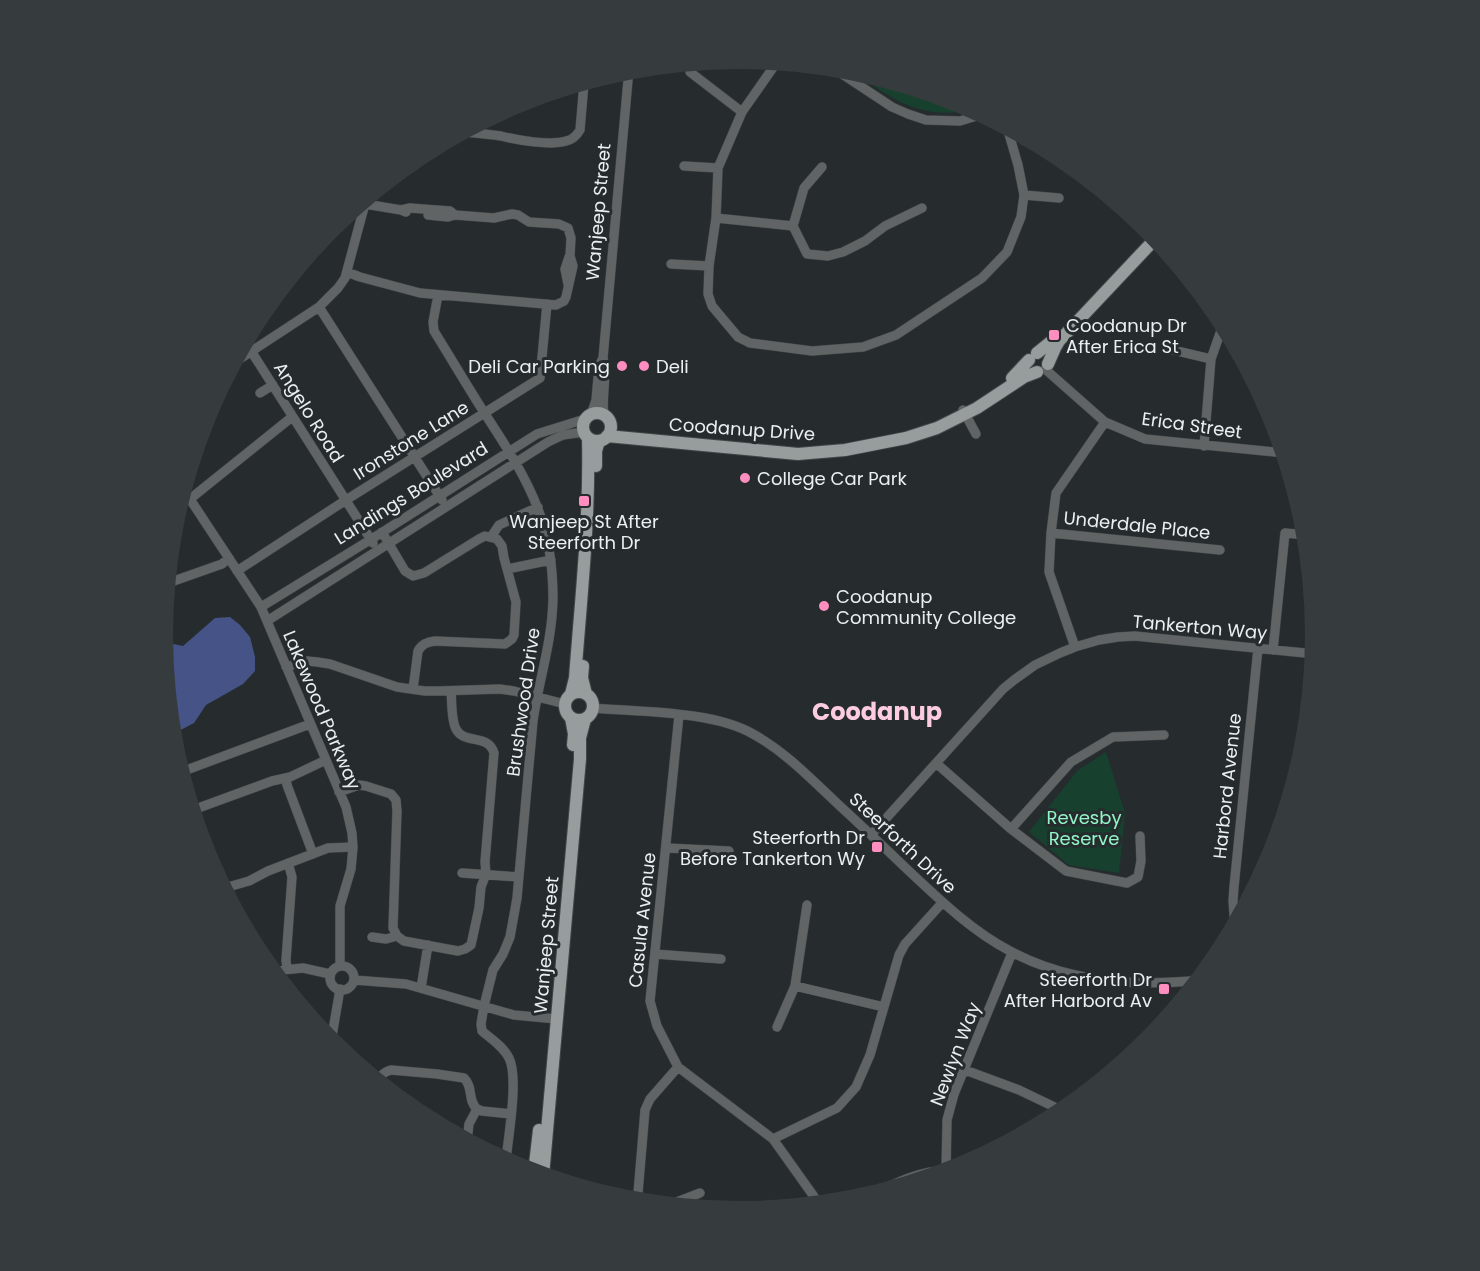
<svg xmlns="http://www.w3.org/2000/svg" width="1480" height="1271" font-family="Poppins,sans-serif">
  <rect width="100%" height="100%" fill="#262c2d"/>
  <!-- green -->
  <path fill="#17402f" d="M 850,69 L 961,103 L 973,109 C 920,122 891,98 850,69 Z
    M 1106,752 L 1125,813 L 1119,873 L 1069,865 L 1029,832 L 1077,771 Z"/>
  <!-- water -->
  <path fill="#465386" d="M 230,617 L 240,625 L 250,637 L 255,657 L 255,671 L 243,684 L 206,705 L 194,723 L 173,734 L 164,642 L 183,646 L 215,618 Z"/>
  <g fill="none" stroke-linecap="round" stroke-linejoin="round">
    <!-- minor casing -->
    <g stroke="#424748" stroke-width="10">
      <path id="minor" d="M 777,62 L 742,112 L 718,168 L 716,218 L 709,266 L 708,294 L 712,306 L 738,337 L 750,343 L 812,351 L 863,347 L 896,335 L 982,278 L 1007,252 L 1021,217 L 1024,195 L 1018,165 L 1007,127
        M 833,68 L 892,107 L 908,114 L 926,120 L 960,121 L 983,114
        M 690,72 L 742,112
        M 464,132 C 476,133 489,134 501,136 C 517,140 550,146 566,141 C 572,140 577,135 580,130 L 584,83
        M 684,166 L 718,168
        M 1024,195 L 1059,198
        M 365,204 L 401,210 L 406,212
        M 428,215 L 448,217 L 455,215
        M 716,218 L 793,226 L 804,188 L 822,167
        M 793,226 L 807,254 L 828,256 L 843,252 L 865,241 L 885,226 L 922,208
        M 671,264 L 709,266
        M 347,272 L 360,277 L 420,293 L 556,305 L 564,301 L 566,297 L 573,266 L 570,256 L 571,238 L 568,228 L 559,224 L 529,222 L 518,215 L 512,214 L 494,218 L 455,215 L 450,211 L 410,208 L 401,210
        M 568,284 L 565,269 L 569,257 L 570,256
        M 438,295 L 433,322 L 434,331 C 452,360 469,389 487,417 C 506,446 526,477 538,509 C 549,537 553,569 553,599 C 552,643 539,679 533,721 L 517,898 L 510,937 L 503,954 L 493,970 L 484,1006 L 481,1024 L 482,1031 C 491,1039 503,1046 509,1058 C 519,1078 508,1137 506,1161
        M 319,307 L 442,500
        M 1173,350 L 1211,359
        M 251,351 L 373,543
        M 603,358 C 608,377 601,396 604,415
        M 235,362 L 319,307 L 338,288 L 345,278 L 366,200 L 372,195
        M 1045,369 L 1105,422 L 1145,439 L 1285,453
        M 260,393 L 273,385
        M 963,410 L 976,434
        M 591,415 L 596,400 L 599,366 L 603,358 L 629,69
        M 1204,446 L 1211,359 L 1224,322
        M 184,490 L 261,607 L 346,807 L 352,833 L 353,847 L 351,869 L 340,906 L 340,966
        M 190,499 L 292,417
        M 382,532 L 405,571 L 413,576 L 424,573 L 479,539 L 485,536 L 497,539 L 502,546 L 504,558 L 516,602 L 514,635 L 512,639 L 505,644 L 435,641 C 427,642 422,644 418,651 L 413,689
        M 1051,533 L 1220,550
        M 491,537 L 499,525 L 538,507
        M 507,569 L 551,560
        M 237,571 L 346,500 L 540,378 L 547,304
        M 168,583 L 222,564 L 229,558
        M 261,607 L 370,540 L 537,434 L 585,419
        M 267,621 L 548,442 L 563,435 L 584,432
        M 1075,647 L 1049,572 L 1051,533 L 1056,493 L 1105,422
        M 1273,650 L 1285,533 L 1307,535
        M 286,667 L 307,661 L 317,662 L 330,664 L 397,687 L 425,691 L 438,691 L 500,689 L 514,691 L 565,704
        M 593,708 C 640,712 713,711 753,734 C 786,752 813,781 841,807 C 864,828 887,850 910,872 C 941,901 972,931 1010,951 C 1069,983 1135,987 1200,980
        M 679,715 L 650,1001 L 657,1026 L 678,1067 L 773,1139 L 820,1205
        M 936,763 L 1011,829 L 1066,871 L 1127,883 L 1138,877 L 1141,861 L 1140,836
        M 181,772 L 310,724
        M 286,778 L 287,785 L 313,854
        M 339,792 L 359,785 L 366,786 L 391,794 L 396,800 L 397,811 L 393,928 L 397,936 L 404,941 L 458,951 L 465,949 L 471,945 L 479,908 L 481,887 L 486,874 L 485,862 L 494,753 C 488,733 464,745 456,729 C 451,720 452,701 451,691
        M 194,814 L 196,810 L 201,807 L 272,781 L 290,777 L 326,760
        M 1011,829 L 1071,762 L 1113,737 L 1164,735
        M 871,835 L 1003,689 L 1014,680 L 1035,665 L 1060,653 L 1075,647 L 1099,640 L 1118,637 L 1135,636 L 1315,654
        M 667,848 L 729,851
        M 462,873 L 519,877
        M 223,887 L 228,887 L 249,881 L 268,871 L 328,848 L 353,847
        M 1235,927 L 1233,901 L 1234,887 L 1258,648
        M 372,937 L 386,939 L 397,936
        M 655,954 L 721,959
        M330 978a12 12 0 1 1 24 0a12 12 0 1 1-24 0Z
        M 287,969 L 286,960 L 292,877 L 288,863
        M 272,971 L 303,968 L 330,974
        M 354,980 L 406,984 L 514,1015 L 557,1019
        M 795,986 L 884,1007
        M 421,988 L 428,945
        M 777,1027 L 795,986 L 807,905
        M 331,1042 L 340,989
        M 965,1070 L 1019,1090 L 1065,1112
        M 379,1082 C 380,1075 384,1072 391,1070 L 437,1074 L 464,1078 C 474,1088 467,1100 477,1109 L 469,1124 L 467,1141
        M 477,1109 L 482,1111 L 511,1114
        M 773,1139 L 837,1108 L 856,1087 L 870,1055 L 899,955 L 905,944 L 942,903
        M 946,1171 L 947,1120 L 954,1094 L 1012,953
        M 872,1195 C 895,1183 923,1169 950,1171
        M 641,1203 L 638,1193 L 645,1110 L 650,1099 L 678,1067
        M 669,1205 L 700,1193"/>
    </g>
    <!-- major casing -->
    <g stroke="#424748" stroke-width="14">
      <path id="major" d="M 1037,353 L 1057,337
        M 1048,364 L 1055,348 L 1059,341 L 1156,238
        M 1012,378 L 1029,360
        M583 427a14 14 0 1 1 28 0a14 14 0 1 1-28 0Z
        M 607,436 L 798,454 L 845,450 L 906,438 L 937,428 L 977,408 L 1024,377 L 1037,372
        M 596,466 L 596,451 L 599,441
        M 583,666 L 582,678 L 586,694
        M565 706a14 14 0 1 1 28 0a14 14 0 1 1-28 0Z
        M 571,694 L 575,678 C 581,598 590,518 588,438
        M 571,718 L 574,734 L 573,745
        M 534,1173 L 539,1130
        M 543,1176 L 580,759 L 580,738 L 585,719"/>
    </g>
    <!-- minor -->
    <use href="#minor" stroke="#616464" stroke-width="9"/>
    <!-- major -->
    <use href="#major" stroke="#969d9c" stroke-width="12"/>
  </g>
  <!-- markers -->
  <g fill="#fd8ebf" stroke="#262c2d" stroke-width="2">
    <rect x="1048" y="329" width="12" height="12" rx="3"/>
    <circle cx="622" cy="366" r="6"/>
    <circle cx="644" cy="366" r="6"/>
    <circle cx="745" cy="478" r="6"/>
    <rect x="578" y="495" width="12" height="12" rx="3"/>
    <circle cx="824" cy="606" r="6"/>
    <rect x="871" y="841" width="12" height="12" rx="3"/>
    <rect x="1158" y="983" width="12" height="12" rx="3"/>
  </g>
  <g text-anchor="middle" dominant-baseline="central" stroke-width="6" stroke-linejoin="round" paint-order="stroke">
    <!-- street labels -->
    <g font-size="18" fill="#ebeff0" stroke="#262c2d">
      <text transform="translate(598 212) rotate(-85)">Wanjeep Street</text>
      <text transform="translate(309 412) rotate(58)">Angelo Road</text>
      <text transform="translate(1192 425) rotate(8)">Erica Street</text>
      <text transform="translate(742 429) rotate(4)">Coodanup Drive</text>
      <text transform="translate(411 440) rotate(-32)">Ironstone Lane</text>
      <text transform="translate(411 493) rotate(-32)">Landings Boulevard</text>
      <text transform="translate(1137 525) rotate(6)">Underdale Place</text>
      <text transform="translate(1200 627) rotate(5)">Tankerton Way</text>
      <text transform="translate(523 702) rotate(-82)">Brushwood Drive</text>
      <text transform="translate(322 710) rotate(67)">Lakewood Parkway</text>
      <text transform="translate(1227 786) rotate(-84)">Harbord Avenue</text>
      <text transform="translate(903 843) rotate(43)">Steerforth Drive</text>
      <text transform="translate(642 920) rotate(-84)">Casula Avenue</text>
      <text transform="translate(546 945) rotate(-85)">Wanjeep Street</text>
      <text transform="translate(955 1054) rotate(-69)">Newlyn Way</text>
    </g>
    <!-- poi labels -->
    <g font-size="18" fill="#ebeff0" stroke="#262c2d" text-anchor="start">
      <text x="1066" y="325">Coodanup Dr<tspan x="1066" dy="21">After Erica St</tspan></text>
      <text x="610" y="366" text-anchor="end">Deli Car Parking</text>
      <text x="656" y="366">Deli</text>
      <text x="757" y="478">College Car Park</text>
      <text x="584" y="521" text-anchor="middle">Wanjeep St After<tspan x="584" dy="21">Steerforth Dr</tspan></text>
      <text x="836" y="596">Coodanup<tspan x="836" dy="21">Community College</tspan></text>
      <text x="865" y="837" text-anchor="end">Steerforth Dr<tspan x="865" dy="21">Before Tankerton Wy</tspan></text>
      <text x="1152" y="979" text-anchor="end">Steerforth Dr<tspan x="1152" dy="21">After Harbord Av</tspan></text>
    </g>
    <!-- park labels -->
    <g font-size="18" fill="#91f5c8" stroke="#262c2d">
      <text x="1084" y="817">Revesby<tspan x="1084" dy="21">Reserve</tspan></text>
    </g>
    <!-- district labels -->
    <g font-size="24" font-weight="bold" fill="#fdccdf" stroke="#262c2d">
      <text x="877" y="711">Coodanup</text>
    </g>
  </g>
  <!-- crop -->
  <path d="M0 0H1480V1271H0ZM173 635a566 566 0 1 1 1132 0a566 566 0 1 1-1132 0Z" fill="#363c3d" fill-rule="evenodd"/>
</svg>
